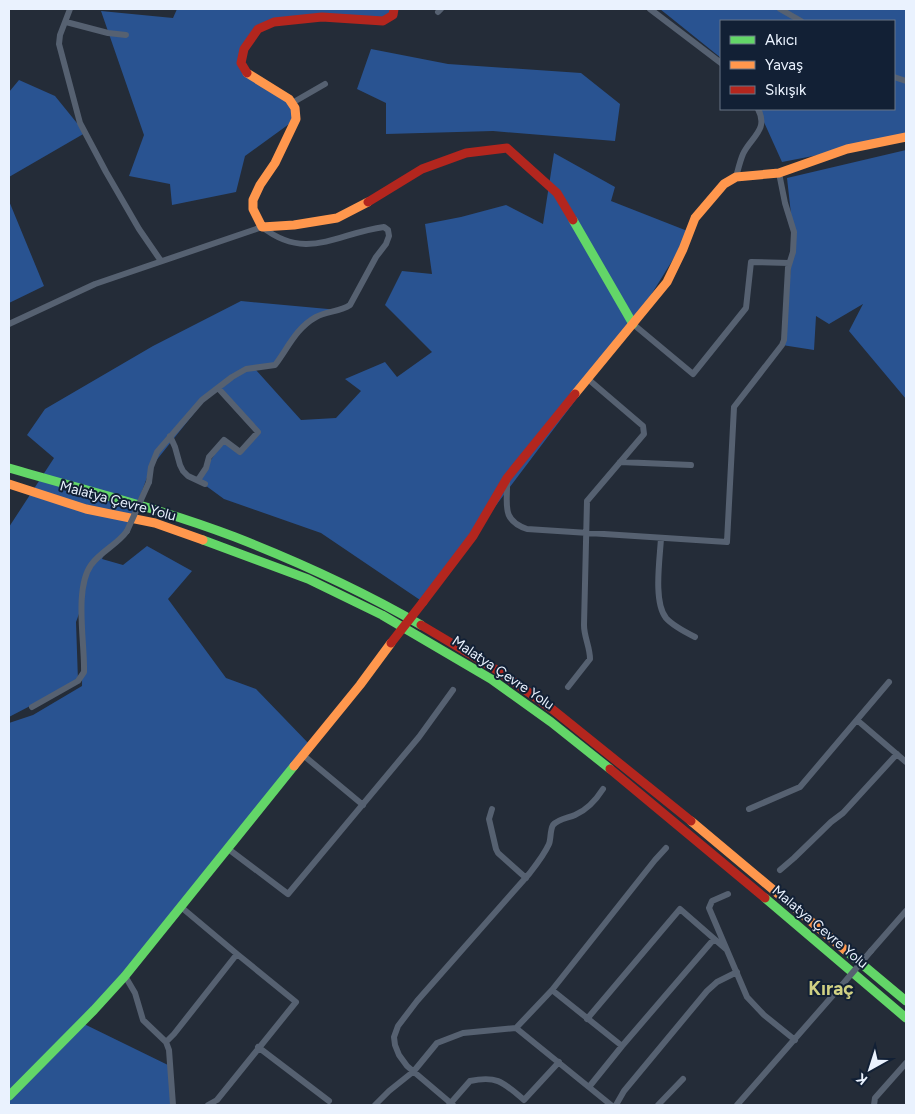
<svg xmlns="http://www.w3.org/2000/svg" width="915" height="1114" font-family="Figtree,sans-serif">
  <rect width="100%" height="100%" fill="#242c38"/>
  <!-- forest -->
  <path fill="#295391" d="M 177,9 L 393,9 L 387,18 L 285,21 L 258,29 L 241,63 L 292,103 L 296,119 L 245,156 L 236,192 L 172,205 L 170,184 L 129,176 L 144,135 L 101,11 L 173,18 Z
    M 660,9 L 906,9 L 906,138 L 782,162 L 758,109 L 894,109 L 894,21 L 721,21 L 721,58 Z
    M 371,49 L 448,64 L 581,73 L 620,104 L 615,141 L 493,131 L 386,134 L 386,103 L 357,89 Z
    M 19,80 L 55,96 L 85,133 L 9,177 L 9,92 Z
    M 906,150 L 906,399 L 849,331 L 863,304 L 829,324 L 816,316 L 814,350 L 782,345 L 794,241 L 787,178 Z
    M 554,153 L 615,187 L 611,201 L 690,232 L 633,324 L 423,602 L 321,533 L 224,499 L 198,480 L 224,440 L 240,452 L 258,432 L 219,390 L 207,397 L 151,467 L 127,531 L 106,549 L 102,559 L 123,565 L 147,546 L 192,571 L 168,599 L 226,678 L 256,689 L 311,746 L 107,996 L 9,1096 L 9,723 L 33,715 L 82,686 L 83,603 L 76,622 L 78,681 L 9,717 L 9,527 L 54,458 L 27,435 L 45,409 L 153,346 L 241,301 L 339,310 L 325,313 L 303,327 L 275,365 L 256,370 L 301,420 L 336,418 L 361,391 L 345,379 L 385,362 L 397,377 L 432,352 L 385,305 L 402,271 L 432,274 L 425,224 L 461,217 L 506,205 L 543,224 Z
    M 9,201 L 44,286 L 9,303 Z
    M 82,1023 L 170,1066 L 173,1105 L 9,1105 L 9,1097 Z"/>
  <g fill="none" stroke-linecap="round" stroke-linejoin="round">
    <!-- street -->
    <path stroke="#566171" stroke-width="6" d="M 70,9 L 60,35 L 59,44 L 80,123 L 106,172 L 139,229 L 161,261
      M 650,9 L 721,63
      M 780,9 L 801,21
      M 438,12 L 441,9
      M 66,22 L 108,33 L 126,35
      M 894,77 L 906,81
      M 292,103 L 325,84
      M 736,177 C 738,170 740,161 743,154 C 751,137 769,130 758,109
      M 9,324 L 95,284 L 262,227 C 307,262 337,233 384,227 L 388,230 L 389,236 L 386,244 L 376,257 L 350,305 C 340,312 327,311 316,317 C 296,328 288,348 275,365 L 246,369 L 232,377 L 202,400 L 157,452 L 151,467 L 149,482
      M 633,324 L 693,374 L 746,308 L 751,262 L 789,263
      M 170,436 L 175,447 L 180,465 L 183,471 L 188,476 L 205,484
      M 620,462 L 691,465
      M 198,480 L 206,468 L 209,457 L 224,440 L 240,452 L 258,432 L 218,388
      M 507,480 C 508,503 500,520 527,529 L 727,542 L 734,407 L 782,345 L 784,340 L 788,268 L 793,252 L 794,232 L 785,203 L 779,173
      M 661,538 C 660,558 653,602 666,618 C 673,626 685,632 695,637
      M 568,687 L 590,659 C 590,647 584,637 584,625 L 587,501 L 644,434 L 643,426 L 588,379
      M 32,707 L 78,681 L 84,672 C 85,644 74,589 91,565 C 101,551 117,545 127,531
      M 857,720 L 906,762
      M 303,755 L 363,805
      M 492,809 L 489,819 L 496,849 L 498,853 L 526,878
      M 749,809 L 800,787 L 889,682
      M 227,848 L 288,894 L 419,737 L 453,690
      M 780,870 L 794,858 L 831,822 L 843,813 L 897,754
      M 728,894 L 712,901 L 709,908 L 747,997 L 764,1015 L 795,1040
      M 871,951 L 906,911
      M 125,976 L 135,993 L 143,1020 L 166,1042 L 169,1050 L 173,1105
      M 552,990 L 622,1046
      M 587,1019 L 680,909 L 727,950
      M 516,1028 L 552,990 L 655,860 L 666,848
      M 166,1042 L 174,1034 L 237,954 L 181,907
      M 258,1047 L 329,1101
      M 589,1087 L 622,1046 L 714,939
      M 208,1105 L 217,1100 L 296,1002 L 237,954
      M 375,1105 L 389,1091 L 414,1071 L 437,1043 L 463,1033 L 516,1028 L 611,1105
      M 449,1105 L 470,1081 C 498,1075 504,1083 524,1100 L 559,1062
      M 453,1105 L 407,1066 L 399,1055 L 395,1045 L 394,1037 L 398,1026 L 417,1001 L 529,874 C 536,865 544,855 549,844 C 551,839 550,830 553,825 C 558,819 568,818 575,815 C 587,810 596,800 603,789
      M 616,1105 L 624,1091 L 707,991 L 717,982 L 737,972
      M 658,1105 L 683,1079
      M 737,1105 L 842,985
      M 874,1105 L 875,1098 L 906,1063"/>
    <!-- fast -->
    <path stroke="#63d668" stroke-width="9" d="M 573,220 L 633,324
      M 9,468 C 84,490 162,509 235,537 C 299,562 362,591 421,625
      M 203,540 L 308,579 L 382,615 L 491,679 L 551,722 L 610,769
      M 765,898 L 906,1018
      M 845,950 L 906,1001
      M 9,1096 L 94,1010 L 125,976 L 294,766"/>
    <!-- slow -->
    <path stroke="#ff974d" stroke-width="9" d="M 247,73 L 289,99 L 295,108 L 296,119 L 275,163 L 260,185 L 253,200 L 253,209 L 262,227 L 294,225 L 337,218 L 368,202
      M 575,394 L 667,282 L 683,249 L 695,218 L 724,184 L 736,177 L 779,173 L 847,149 L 906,137
      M 9,484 L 86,509 L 155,523 L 203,540
      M 294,766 L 360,685 L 391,643
      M 691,821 L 845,950"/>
    <!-- jam -->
    <path stroke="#b3261e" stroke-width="9" d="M 247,73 L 241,63 L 244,49 L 258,29 L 274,22 L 322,17 L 383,21 L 393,15 L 394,9
      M 368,202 L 422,169 L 466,153 L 507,148 L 557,193 L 573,220
      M 423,602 L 473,536 L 507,478 L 575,394
      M 421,625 L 500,672 L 552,709 L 691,821
      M 610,769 L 765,898"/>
    <!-- street-bridge -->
    <path stroke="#566171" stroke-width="6" d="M 127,531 L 149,482
      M 842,985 L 871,951"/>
    <!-- jam-bridge -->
    <path stroke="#b3261e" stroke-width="9" d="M 391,643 L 423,602"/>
  </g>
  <g text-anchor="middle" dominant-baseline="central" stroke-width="4" stroke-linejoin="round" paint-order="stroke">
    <!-- street labels -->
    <g font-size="14" fill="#eaf2fe" stroke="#122035">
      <text transform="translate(118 501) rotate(15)">Malatya Çevre Yolu</text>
      <text transform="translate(503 673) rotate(34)">Malatya Çevre Yolu</text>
      <text transform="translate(820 927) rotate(40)">Malatya Çevre Yolu</text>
    </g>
    <!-- district labels -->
    <g font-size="19" font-weight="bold" fill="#d1d183" stroke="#122035">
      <text x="831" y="988">Kıraç</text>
    </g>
  </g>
  <!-- border -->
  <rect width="915" height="1114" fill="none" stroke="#eaf2fe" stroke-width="20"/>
  <!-- legend -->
  <rect x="720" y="20" width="175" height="90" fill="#122035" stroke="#687485"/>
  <rect x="730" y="36" width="25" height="8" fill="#63d668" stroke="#687485"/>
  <text x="765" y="45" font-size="15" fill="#eaf2fe">Akıcı</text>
  <rect x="730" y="61" width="25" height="8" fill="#ff974d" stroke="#687485"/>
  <text x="765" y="70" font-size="15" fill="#eaf2fe">Yavaş</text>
  <rect x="730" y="86" width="25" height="8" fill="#b3261e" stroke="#687485"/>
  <text x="765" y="95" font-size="15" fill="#eaf2fe">Sıkışık</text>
  <!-- north arrow -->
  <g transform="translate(870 1069) rotate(219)" stroke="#122035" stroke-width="4" paint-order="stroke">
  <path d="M0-4L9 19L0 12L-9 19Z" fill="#eaf2fe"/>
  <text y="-8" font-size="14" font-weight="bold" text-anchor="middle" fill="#eaf2fe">K</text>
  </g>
</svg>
